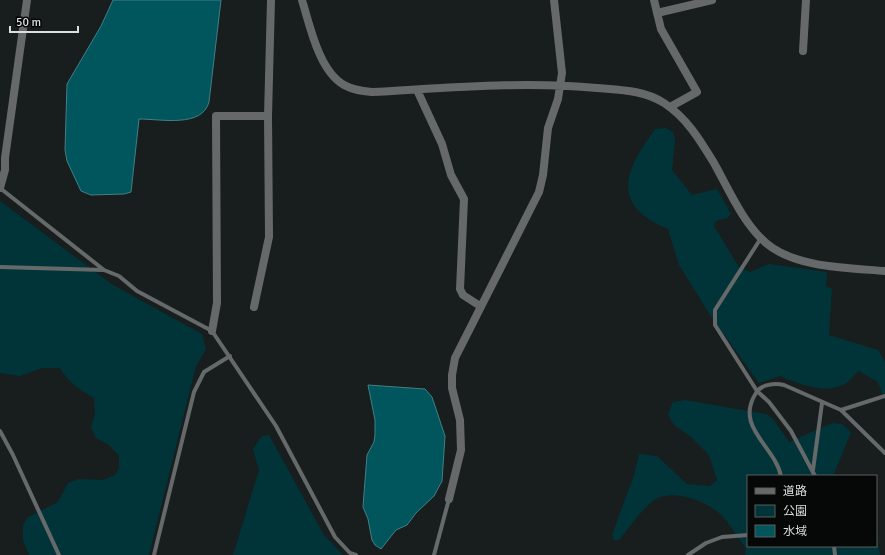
<svg xmlns="http://www.w3.org/2000/svg" width="885" height="555" font-family="Signika,'Noto Sans JP',sans-serif">
  <rect width="100%" height="100%" fill="#181d1e"/>
  <!-- green -->
  <path fill="#003439" d="M 666,128 L 673,132 L 675,140 L 672,170 L 692,195 L 717,189 L 731,214 L 727,218 L 716,221 L 714,226 L 739,267 L 750,272 L 769,264 L 827,272 L 826,287 L 832,288 L 829,335 L 878,350 L 885,362 L 885,401 L 878,382 L 859,371 C 854,375 850,381 845,384 C 825,395 799,384 780,376 L 759,383 L 710,315 L 679,265 L 668,229 C 609,204 625,171 655,129 Z
    M 0,201 L 113,285 L 202,334 L 206,349 L 196,366 L 149,555 L 29,555 L 23,540 L 23,525 L 28,517 L 58,502 L 68,483 L 79,479 L 103,480 L 115,475 L 119,468 L 119,456 L 109,445 L 96,438 L 91,427 L 95,414 L 94,398 C 80,390 68,382 60,368 L 42,368 L 20,376 L 0,373 Z
    M 685,400 L 766,414 L 773,419 L 789,442 L 832,423 L 842,424 L 851,432 L 834,474 L 836,476 L 748,476 L 748,546 L 876,546 L 876,534 L 880,555 L 745,555 L 746,548 C 738,538 729,522 720,514 C 706,501 674,489 656,499 C 645,505 627,530 619,540 L 614,540 L 612,535 L 634,475 L 639,454 L 657,456 L 687,484 L 710,486 L 717,480 L 709,455 L 690,436 L 674,425 L 668,414 L 673,402 Z
    M 269,435 L 324,535 L 343,555 L 233,555 L 259,470 L 253,449 L 262,436 Z"/>
  <!-- water -->
  <path fill="#01565e" stroke="#437f85" d="M 113,0 L 221,0 L 209,102 C 202,128 161,119 139,119 L 131,192 L 124,194 L 91,195 L 81,191 L 67,161 L 65,150 L 67,84 L 101,26 Z
    M 368,385 L 425,389 L 432,397 L 445,436 L 442,481 L 434,496 L 416,513 L 407,525 L 396,530 L 381,549 L 375,545 L 372,540 L 368,519 L 363,507 L 367,455 L 374,442 L 375,435 L 375,420 Z"/>
  <g fill="none" stroke-linecap="round" stroke-linejoin="round">
    <!-- lane -->
    <path stroke="#666969" stroke-width="4" d="M 0,188 L 104,270 L 119,276 L 137,291 L 212,331 L 276,426 L 335,537 L 350,553 L 356,555
      M 761,238 L 715,310 L 715,325 L 757,391 L 769,402 L 791,431 L 815,476
      M 0,267 L 104,270
      M 841,410 L 885,396
      M 0,431 L 13,455 L 59,555
      M 813,470 L 822,403
      M 781,476 C 775,446 734,427 756,393 C 761,384 775,383 784,385 L 841,410 L 885,453
      M 834,546 L 835,555
      M 154,555 L 194,392 L 204,372 L 230,356
      M 434,555 L 449,499
      M 688,555 L 706,543 L 722,537 L 748,535"/>
    <!-- street -->
    <path stroke="#666969" stroke-width="8" d="M 302,0 C 310,26 319,71 344,85 C 353,90 362,91 372,92 C 447,88 522,81 597,88 C 620,90 644,90 664,103 C 687,118 700,140 714,163 C 729,190 743,223 766,243 C 795,268 849,268 885,271
      M 654,0 L 661,29 L 697,92 L 670,107
      M 657,13 L 712,0
      M 803,51 L 806,0
      M 417,90 L 442,144 L 451,175 L 464,199 L 460,289 L 463,295 L 480,306
      M 0,188 L 5,170 L 5,158 L 27,0
      M 254,307 L 269,237 L 268,116 L 271,0
      M 212,331 L 217,303 L 216,116 L 268,116
      M 449,499 L 461,450 L 460,420 L 452,388 L 452,375 L 455,358 L 539,192 L 543,175 L 548,128 L 558,99 L 562,73 L 554,0"/>
  </g>
  <!-- legend -->
  <rect x="747" y="475" width="130" height="72" fill="#060707" stroke="#5c5d5d"/>
  <rect x="755" y="488" width="20" height="6" fill="#666969" stroke="#5c5d5d"/>
  <text x="783" y="495" font-size="12" fill="#dcdfdf">道路</text>
  <rect x="755" y="505" width="20" height="12" fill="#003439" stroke="#5c5d5d"/>
  <text x="783" y="515" font-size="12" fill="#dcdfdf">公園</text>
  <rect x="755" y="525" width="20" height="12" fill="#01565e" stroke="#5c5d5d"/>
  <text x="783" y="535" font-size="12" fill="#dcdfdf">水域</text>
  <!-- scale -->
  <path d="M10 26v6h68v-6" fill="none" stroke="#dcdfdf" stroke-width="2"/>
  <text x="16" y="26" font-size="12" fill="#dcdfdf" stroke="#060707" stroke-width="3" paint-order="stroke">50 m</text>
</svg>
